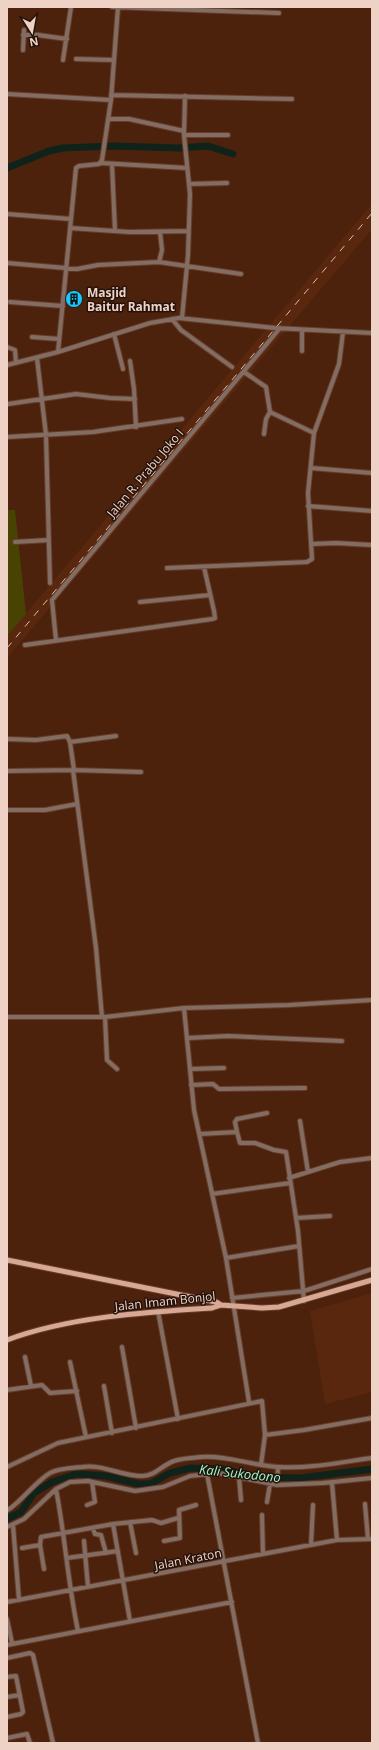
<svg xmlns="http://www.w3.org/2000/svg" width="379" height="1750" font-family="'Open Sans',sans-serif">
  <rect width="100%" height="100%" fill="#4d220d"/>
  <!-- built -->
  <path fill="#59270e" d="M 372,204 L 372,229 L 7,658 L 7,636 Z
    M 372,1293 L 372,1392 L 325,1404 L 310,1311 Z"/>
  <!-- green -->
  <path fill="#494303" d="M 7,510 L 15,510 L 26,614 L 7,636 Z"/>
  <g fill="none" stroke-linecap="round" stroke-linejoin="round">
    <!-- river -->
    <path stroke="#0f231a" stroke-width="7" d="M 7,168 L 49,151 L 63,148 L 113,146 L 179,148 L 208,146 L 233,154
      M 7,1519 L 21,1512 L 34,1493 L 52,1482 L 76,1474 L 106,1476 L 138,1484 L 150,1484 L 170,1473 L 190,1468 L 222,1469 L 258,1477 L 300,1478 L 372,1469"/>
    <!-- minor casing -->
    <g stroke="#673e2b" stroke-width="6">
      <path id="minor" d="M 112,7 L 279,13
        M 23,35 L 38,35 L 67,39
        M 23,50 L 24,30
        M 76,59 L 113,60
        M 63,60 L 71,7
        M 7,94 L 111,100
        M 111,95 L 292,99
        M 108,119 L 129,119 L 184,131
        M 184,135 L 228,135
        M 101,163 L 187,168
        M 112,165 L 115,231
        M 189,184 L 227,183
        M 7,214 L 71,219
        M 70,228 L 129,232 L 188,231
        M 159,262 L 162,250 L 160,232
        M 7,263 L 77,269 L 98,265 L 159,262 L 241,274
        M 10,302 L 63,306
        M 182,318 L 188,255 L 190,194 L 184,135 L 185,96
        M 172,319 L 181,330 L 232,367
        M 114,334 L 123,369
        M 32,337 L 59,339
        M 7,347 L 15,350 L 16,363
        M 302,351 L 302,330
        M 58,352 L 76,168 L 79,166 L 99,164 L 102,160 L 111,100 L 118,7
        M 37,358 L 46,435 L 50,583
        M 130,361 L 134,389 L 136,427
        M 7,365 L 58,352 L 150,323 L 179,318 L 275,328 L 372,333
        M 8,404 L 76,394 L 110,398 L 135,399
        M 314,433 L 339,364 L 343,332
        M 264,434 L 266,419 L 270,412
        M 7,437 L 93,432 L 182,419
        M 311,468 L 372,473
        M 308,506 L 372,511
        M 15,542 L 49,540
        M 311,544 L 336,543 L 372,545
        M 167,568 L 307,562 L 312,559 L 308,493 L 314,433 L 270,412 L 266,387 L 244,372
        M 140,602 L 210,595
        M 56,640 L 52,600 L 280,328
        M 25,645 L 212,619 L 215,618 L 214,611 L 204,567
        M 7,739 L 36,740 L 67,736 L 70,742 L 74,770
        M 70,742 L 116,736
        M 73,770 L 96,948 L 102,1017
        M 7,771 L 73,770 L 141,772
        M 7,810 L 45,810 L 77,804
        M 184,1008 L 194,1110 L 226,1258 L 249,1402
        M 7,1017 L 105,1017 L 184,1008 L 289,1005 L 372,1000
        M 105,1017 L 107,1060 L 117,1069
        M 188,1038 L 228,1036 L 342,1041
        M 191,1069 L 224,1068
        M 191,1085 L 213,1084 L 219,1089 L 305,1088
        M 300,1121 L 308,1172
        M 237,1132 L 235,1122 L 237,1119 L 267,1113
        M 200,1134 L 237,1132 L 240,1143 L 255,1143 L 274,1150 L 286,1152 L 298,1231 L 304,1301
        M 289,1178 L 340,1162 L 372,1158
        M 212,1194 L 290,1183
        M 296,1218 L 330,1216
        M 226,1258 L 299,1246
        M 232,1298 L 304,1291 L 372,1269
        M 158,1311 L 178,1419
        M 122,1347 L 136,1428
        M 25,1357 L 31,1386
        M 70,1362 L 86,1437
        M 104,1386 L 112,1433
        M 7,1390 L 42,1385 L 50,1393 L 77,1391
        M 265,1435 L 304,1430 L 372,1418
        M 7,1467 L 58,1443 L 262,1401 L 265,1435 L 261,1465
        M 207,1474 L 258,1743
        M 239,1477 L 241,1500
        M 332,1483 L 337,1540
        M 277,1485 L 278,1467
        M 56,1489 C 65,1536 68,1584 78,1631
        M 267,1502 L 270,1484
        M 365,1504 L 368,1539
        M 87,1505 L 95,1502 L 92,1482
        M 7,1510 C 14,1509 37,1480 50,1473 C 59,1468 72,1468 82,1467 C 103,1464 121,1476 142,1476 C 155,1476 162,1465 174,1461 C 182,1458 193,1458 201,1457 C 227,1455 253,1466 279,1467 C 310,1469 341,1462 372,1458
        M 262,1515 L 263,1554
        M 130,1522 L 136,1553
        M 113,1524 L 130,1621
        M 13,1525 L 19,1600
        M 7,1527 L 24,1519 L 56,1489 L 70,1482 L 88,1481 L 135,1491 L 163,1487 L 190,1476 L 218,1473 L 277,1485 L 323,1483 L 372,1478
        M 93,1528 L 95,1534 L 101,1535 L 106,1553
        M 84,1541 L 88,1587
        M 164,1541 L 180,1538 L 179,1510 L 196,1505
        M 311,1545 L 313,1505
        M 22,1548 L 40,1545
        M 67,1558 L 118,1551
        M 44,1569 L 40,1545 L 41,1537 L 113,1524 L 152,1520 L 161,1523 L 178,1518
        M 7,1602 L 337,1540 L 372,1539
        M 7,1619 L 12,1643
        M 7,1645 L 232,1602
        M 7,1658 L 30,1653 L 33,1655 L 53,1743
        M 7,1677 L 16,1676 L 23,1712 L 21,1714 L 7,1717
        M 7,1697 L 20,1695
        M 7,1738 L 27,1734 L 30,1743"/>
    </g>
    <!-- major casing -->
    <g stroke="#673e2b" stroke-width="7">
      <path id="major" d="M 7,1260 L 216,1302 L 221,1305
        M 7,1340 C 68,1317 146,1312 212,1308 L 221,1305 L 262,1308 L 279,1307 L 372,1280"/>
    </g>
    <!-- minor -->
    <use href="#minor" stroke="#836d63" stroke-width="4"/>
    <!-- major -->
    <use href="#major" stroke="#d7a995" stroke-width="5"/>
    <!-- rail -->
    <path stroke="#d9bbae" stroke-width="1" stroke-dasharray="7 7" stroke-linecap="butt" d="M 7,648 L 372,213"/>
  </g>
  <!-- icons -->
  <defs>
    <g id="building-disc" transform="scale(0.9)"><circle r="9.5" fill="#17cafb" stroke="#25120a"/><path d="M-4-6H4V6H1V3H-1V6H-4ZM-2.5-4.3h1.7v1.8h-1.7ZM.8-4.3h1.7v1.8H.8ZM-2.5-1h1.7V.8h-1.7ZM.8-1h1.7V.8H.8Z" fill="#111"/></g>
  </defs>
  <g fill-rule="evenodd">
    <use href="#building-disc" x="74" y="299"/>
  </g>
  <g text-anchor="middle" dominant-baseline="central" stroke-width="3" stroke-linejoin="round" paint-order="stroke">
    <!-- poi labels -->
    <g font-size="12" font-weight="bold" fill="#eed2c6" stroke="#25120a" text-anchor="start">
      <text x="87" y="292">Masjid<tspan x="87" dy="14">Baitur Rahmat</tspan></text>
    </g>
    <!-- street labels -->
    <g font-size="12" fill="#eed2c6" stroke="#25120a">
      <text transform="translate(145 473) rotate(-50)">Jalan R. Prabu Joko I</text>
      <text transform="translate(165 1301) rotate(-6)">Jalan Imam Bonjol</text>
      <text transform="translate(188 1559) rotate(-11)">Jalan Kraton</text>
    </g>
    <!-- water labels -->
    <g font-size="13" font-style="italic" fill="#97fbcf" stroke="#25120a">
      <text transform="translate(240 1473) rotate(6)">Kali Sukodono</text>
    </g>
  </g>
  <!-- border -->
  <rect width="379" height="1750" fill="none" stroke="#eed2c6" stroke-width="16"/>
  <!-- north arrow -->
  <g transform="translate(32 32) rotate(169)" stroke="#25120a" stroke-width="3" paint-order="stroke">
  <path d="M0-3L7 15L0 10L-7 15Z" fill="#eed2c6"/>
  <text y="-6" font-size="11" font-weight="bold" text-anchor="middle" fill="#eed2c6">N</text>
  </g>
</svg>
